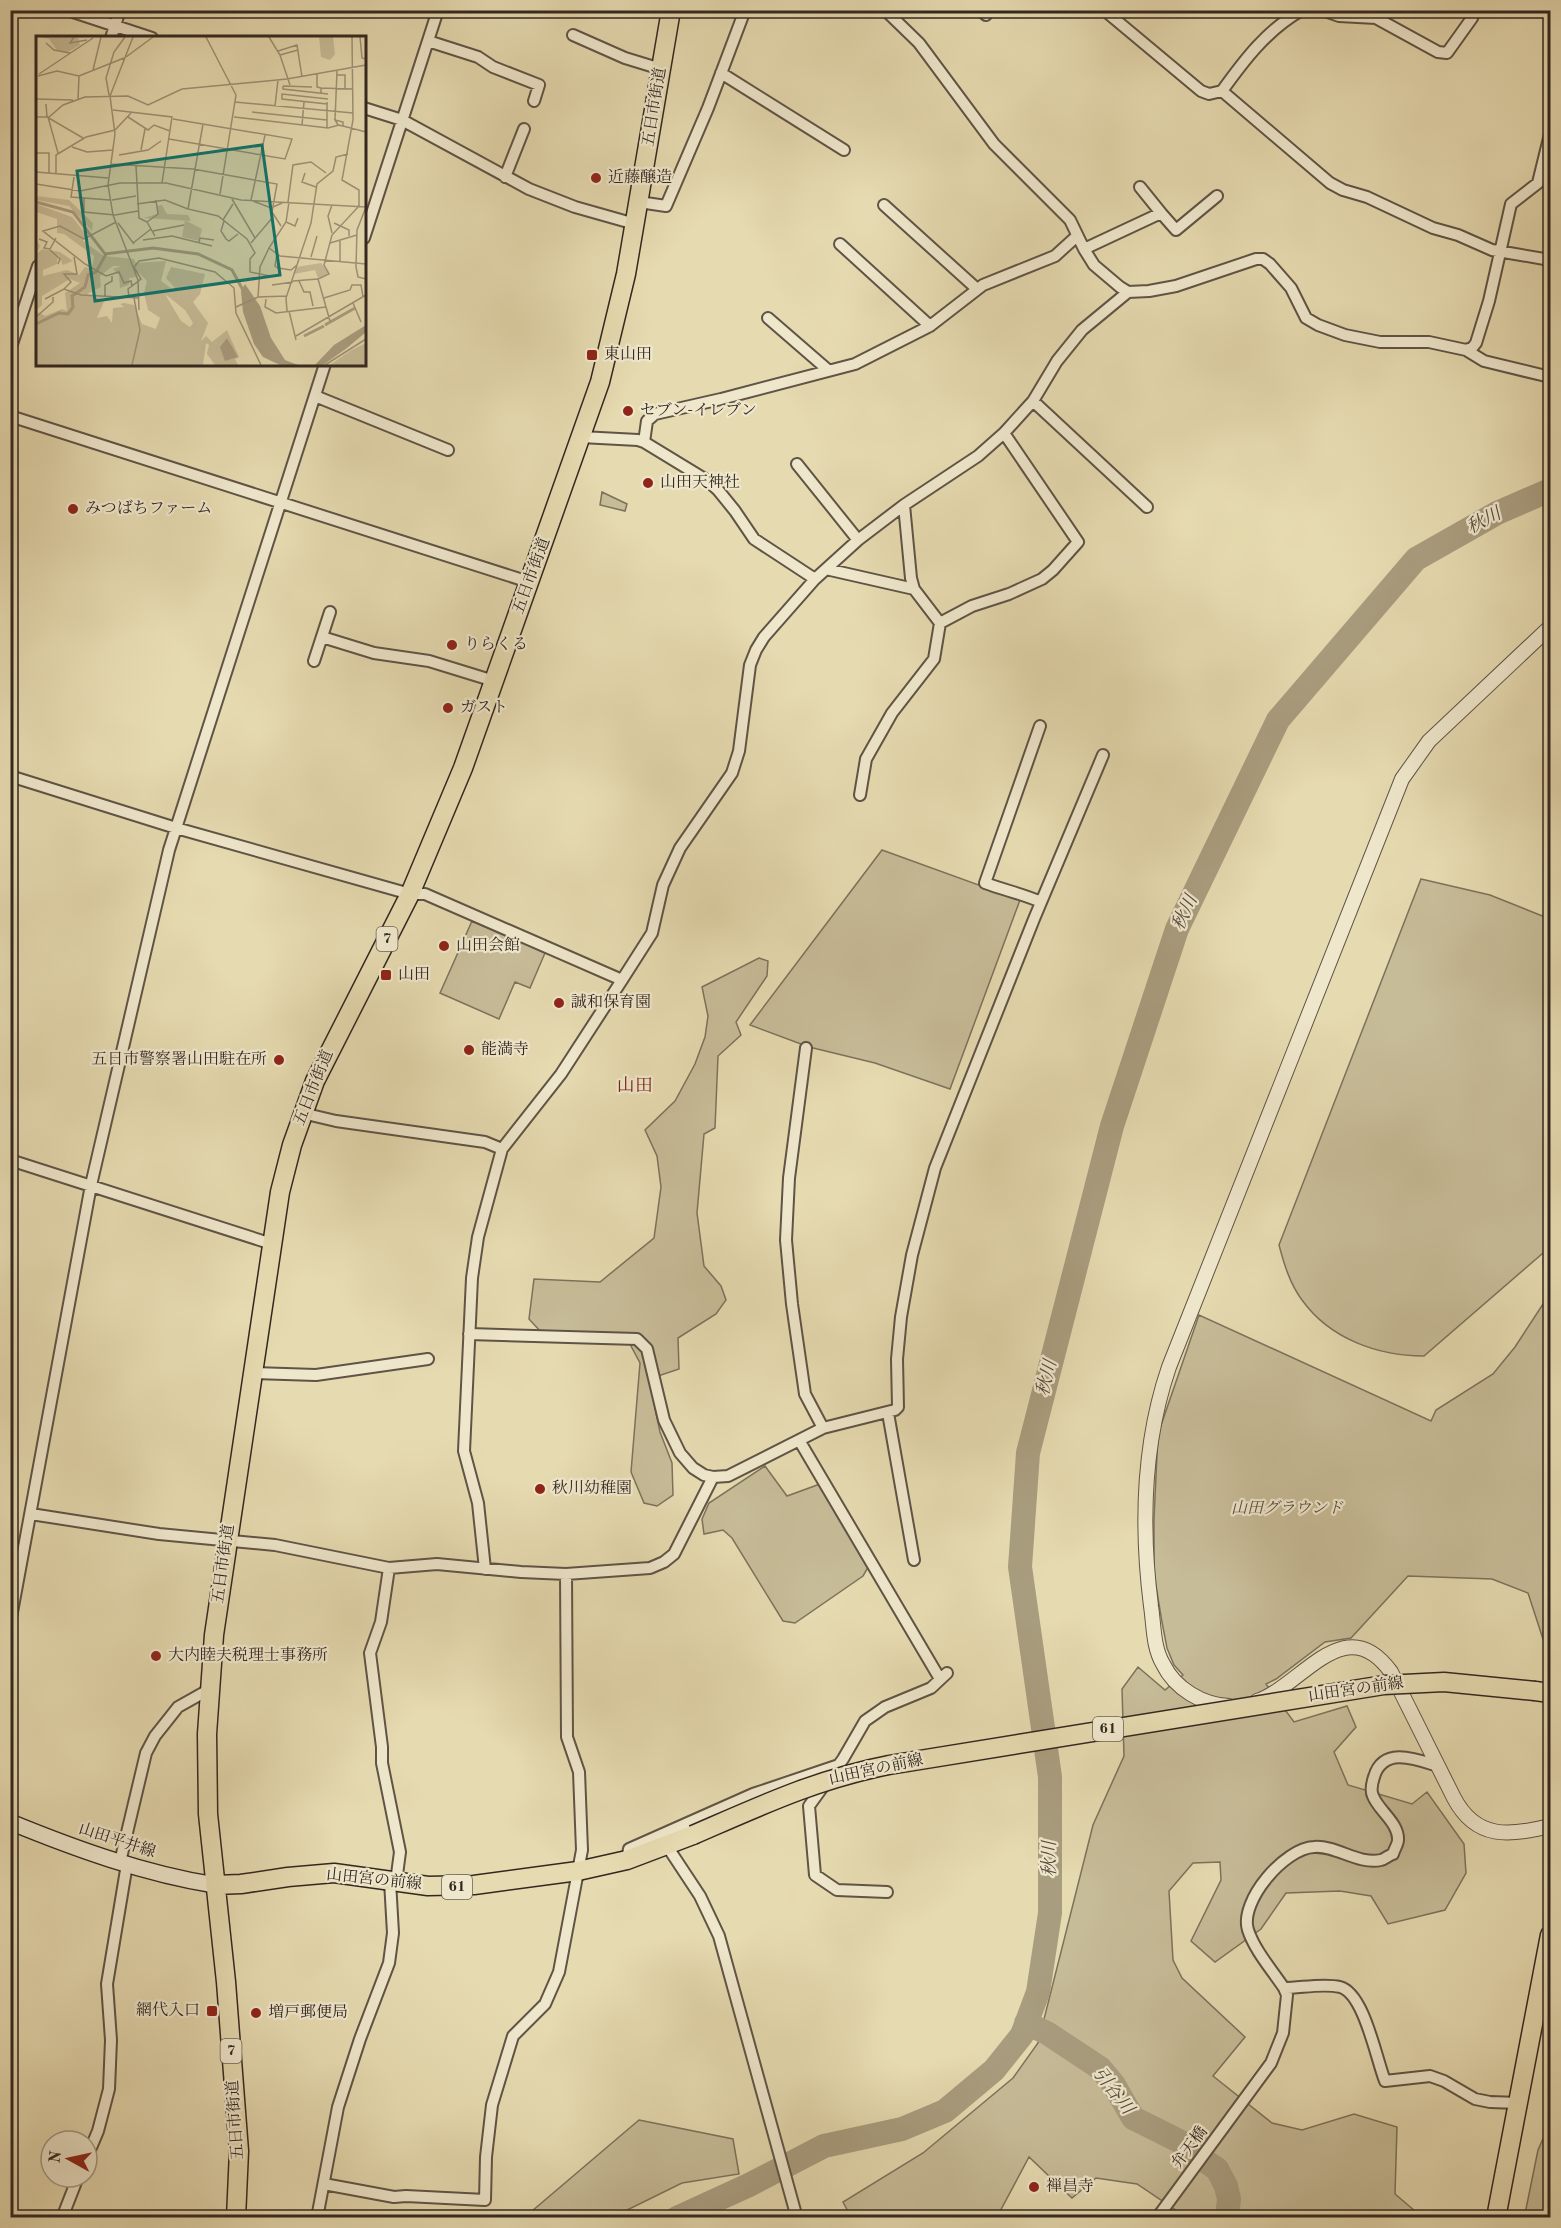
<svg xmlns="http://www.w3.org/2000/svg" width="1561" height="2228" font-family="'Old Standard TT','Noto Serif JP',serif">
  <rect width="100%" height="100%" fill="#e6dab0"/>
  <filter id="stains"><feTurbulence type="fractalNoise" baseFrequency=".00333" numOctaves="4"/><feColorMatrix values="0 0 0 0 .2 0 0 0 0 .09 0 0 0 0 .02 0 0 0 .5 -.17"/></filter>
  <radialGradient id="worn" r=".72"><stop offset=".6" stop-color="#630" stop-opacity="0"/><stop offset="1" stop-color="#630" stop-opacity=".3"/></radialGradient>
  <!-- green -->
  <path fill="#c7bc98" stroke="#7c725c" stroke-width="1.5" d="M 602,492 L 627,504 L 625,511 L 600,505 Z
    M 882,850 L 1020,900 L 950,1089 L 875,1063 L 809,1047 L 750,1025 Z
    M 1421,879 L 1490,895 L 1550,919 L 1550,1247 L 1424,1356 C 1378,1356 1330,1339 1302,1300 C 1290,1284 1284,1264 1279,1245 Z
    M 472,921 L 545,953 L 530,988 L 515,982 L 499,1019 L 440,993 Z
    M 759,958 L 768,961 L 767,976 L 736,1022 L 741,1035 L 718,1056 L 715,1128 L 704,1134 L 697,1213 L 704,1266 L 721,1286 L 726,1300 L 716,1314 L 678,1338 L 679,1369 L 649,1379 L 660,1432 L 672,1463 L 673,1495 L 657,1506 L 644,1503 L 631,1472 L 640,1363 L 624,1333 L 541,1332 L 529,1319 L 534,1279 L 600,1282 L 654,1238 L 661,1187 L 657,1156 L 645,1130 L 675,1101 L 695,1064 L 705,1037 L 708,1016 L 702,987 Z
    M 1550,1255 L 1550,1637 L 1543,1639 L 1528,1593 L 1492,1579 L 1408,1576 L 1351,1638 L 1325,1642 L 1276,1679 L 1266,1684 L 1294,1722 L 1347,1706 L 1356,1727 L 1334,1752 L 1348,1785 L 1412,1804 L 1427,1792 L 1464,1844 L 1466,1873 L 1445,1910 L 1388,1924 L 1371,1896 L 1340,1891 L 1286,1893 L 1261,1929 L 1215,1962 L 1191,1941 L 1221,1880 L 1220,1862 L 1193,1863 L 1169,1891 L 1173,1960 L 1182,1978 L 1245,2037 L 1213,2076 L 1272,2123 L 1302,2130 L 1354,2114 L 1397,2127 L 1395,2194 L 1422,2217 L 1181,2217 L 1180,2213 L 1137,2184 L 1096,2178 L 1072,2198 L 1029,2157 L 997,2217 L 851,2217 L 843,2202 L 923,2153 L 1013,2078 L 1038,2043 L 1093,1825 L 1124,1756 L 1122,1689 L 1138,1667 L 1165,1690 L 1183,1675 L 1174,1665 L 1167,1648 L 1162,1622 L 1154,1574 L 1154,1518 L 1158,1434 L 1199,1315 L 1431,1421 L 1436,1410 L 1493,1374 L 1515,1347 L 1547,1298 L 1543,1261 Z
    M 765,1466 L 787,1496 L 820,1484 L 870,1564 L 863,1576 L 795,1623 L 783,1621 L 732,1538 L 723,1530 L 704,1534 L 702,1519 L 709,1503 Z
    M 639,2120 L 733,2139 L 739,2174 L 682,2183 L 613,2217 L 525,2217 Z
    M 1550,2123 L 1550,2217 L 1522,2217 L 1526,2209 L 1538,2150 Z"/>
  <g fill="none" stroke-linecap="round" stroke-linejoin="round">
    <!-- river -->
    <path stroke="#a99d7f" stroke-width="24" d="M 1026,2023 L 1047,2033 L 1100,2068 L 1114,2085 L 1133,2118 L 1185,2144 L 1196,2155 L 1217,2169 L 1226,2186 L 1229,2199 L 1227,2218
      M 677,2218 L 749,2185 L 824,2146 L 902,2129 L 945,2111 L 994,2070 L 1022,2035 L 1038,1992 L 1050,1913 L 1050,1777 L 1020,1567 L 1028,1453 L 1112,1126 L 1177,929 L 1278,720 L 1416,559 L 1497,513 L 1550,490"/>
    <!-- minor casing -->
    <g stroke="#5f5445" stroke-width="14">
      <path id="minor" d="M 67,10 L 152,38
        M 885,10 L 919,43 L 994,144 L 1070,220 L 1084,249 L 1094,265 L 1120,287 L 1128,292 L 1149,291 L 1176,286 L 1256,259 L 1263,259 L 1270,264 L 1291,288 L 1306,318 L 1318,325 L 1345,335 L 1380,342 L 1429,342 L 1466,350 L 1472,348 L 1476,343 L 1489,301 L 1511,204 L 1538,183 L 1550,134
        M 980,10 L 986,15
        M 1104,10 L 1201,91 L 1209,94 L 1222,91
        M 1322,10 L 1339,16 L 1376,18 L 1438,52 L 1447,53 L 1472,18 L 1475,10
        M 573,35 L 625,58 L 661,69
        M 111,38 L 120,10
        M 428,41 L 478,57 L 493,67 L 539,85 L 534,101
        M 721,73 L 844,150
        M 1222,91 L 1330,183 L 1343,190 L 1367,197 L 1433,228 L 1458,235 L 1492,250 L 1550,260
        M 1222,91 C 1245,59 1267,30 1302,10
        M 364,108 L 402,120 L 529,189 L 575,207 L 635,224
        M 505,177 L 524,129
        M 639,202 L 666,206 L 708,108 L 745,10
        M 884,205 L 977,289
        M 1161,213 L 1176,230 L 1217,196
        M 364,238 L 438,10
        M 840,244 L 930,326
        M 1084,249 L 1161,213 L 1140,187
        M 768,318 L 828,370
        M 10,350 L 38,266
        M 1466,350 L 1484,361 L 1550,377
        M 315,396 L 448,450
        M 1033,401 L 1147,507
        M 10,416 L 529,582
        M 581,437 L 638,440 L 644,442 L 647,421 L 655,414 L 721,399 L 855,364 L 930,326 L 983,285 L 1055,256 L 1077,236
        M 644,442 L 708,481 L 718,490 L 735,511 L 754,539 L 815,579
        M 797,464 L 858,540
        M 904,505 L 911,578 L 914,589
        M 826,569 L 914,589 L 940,623 L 972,606 L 1009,594 L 1042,579 L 1053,570 L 1078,542 L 1004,433
        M 322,637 L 374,653 L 429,661 L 494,681
        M 314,661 L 330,612
        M 1040,726 L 985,883 C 1004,890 1023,894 1041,902
        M 10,776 L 176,828 L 410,894 L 425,894 L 622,980 L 652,933 L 663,885 L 680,848 L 732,773 L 739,751 L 750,665 L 756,650 L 764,637 L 815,579 L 858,540 L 904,505 L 978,456 L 1004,433 L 1033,401 L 1057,361 L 1082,330 L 1128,292
        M 860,795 L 866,759 L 892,713 L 934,659 L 940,623
        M 806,1048 L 789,1178 L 786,1240 L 792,1304 L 805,1394 L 823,1428
        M 302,1113 L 336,1121 L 485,1142 L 502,1149
        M 10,1160 L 272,1244
        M 469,1334 L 637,1339 L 647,1349 L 664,1420 L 680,1453 L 693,1468 L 704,1475 L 713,1477 L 728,1476 L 823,1428 L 895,1410 L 898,1407 L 897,1359 L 901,1317 L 912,1255 L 935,1168 L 1034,919 L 1103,755
        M 252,1373 L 316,1375 L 428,1359
        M 888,1413 L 914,1560
        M 799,1440 L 940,1679
        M 31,1514 L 159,1534 L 275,1545 L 389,1568 L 437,1564 L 521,1572 L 566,1574 L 650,1568 L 664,1562 L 674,1554 L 713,1477
        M 389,1568 L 381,1622 L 370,1653 L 382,1747 L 382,1763 L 400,1852 L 396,1882
        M 485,1569 L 478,1503 L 464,1451 L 472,1278 L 478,1237 L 502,1149 L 561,1074 L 622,980
        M 10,1623 L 91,1185 L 169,850 L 325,364
        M 667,1846 L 700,1896 L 719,1936 L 797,2218
        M 627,1860 L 629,1849 L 753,1794 L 836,1766
        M 120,1862 L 146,1753 L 155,1736 L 178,1707 L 210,1689
        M 887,1892 L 837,1890 L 815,1875 L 809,1806 L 843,1759 L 865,1721 L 885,1707 L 931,1688 L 947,1673
        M 1284,1988 C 1301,1988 1323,1983 1340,1987 C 1364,1993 1376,2058 1385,2081 L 1430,2076 L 1444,2081 L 1475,2099 L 1490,2102 L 1519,2103
        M 87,2157 L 98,2131 L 109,2089 L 111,2040 L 107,1984 L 127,1864
        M 324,2184 L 394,2197 L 406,2196 L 485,2200 L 486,2157 L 492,2105 L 513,2036 L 545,2004 L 559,1972 L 582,1850 L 579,1772 L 567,1737 L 566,1574
        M 62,2218 L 78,2177
        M 317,2218 L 338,2107 L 360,2039 L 389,1963 L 393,1933 L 390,1881
        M 1157,2218 L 1271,2063 L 1283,2033 L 1287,1995 L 1284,1988 C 1272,1970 1255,1951 1248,1930 C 1239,1901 1285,1848 1314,1847 C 1336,1845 1358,1865 1381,1860 C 1385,1859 1389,1855 1393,1854 C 1394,1850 1398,1844 1398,1840 C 1399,1823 1378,1810 1373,1796 C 1370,1790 1372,1783 1374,1777 C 1383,1746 1416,1759 1438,1766"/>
    </g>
    <!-- tertiary casing -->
    <g stroke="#5f5445" stroke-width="16">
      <path id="tertiary" d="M 1257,1701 C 1302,1686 1345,1608 1391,1672 L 1454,1798 C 1476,1840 1510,1836 1550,1826
        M 1229,1706 C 1203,1705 1175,1689 1163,1664 C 1153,1647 1154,1626 1151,1606 C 1141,1527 1143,1443 1169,1367 L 1402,779 L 1429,741 L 1550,627"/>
    </g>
    <!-- secondary casing -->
    <g stroke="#322721" stroke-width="18">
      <path id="secondary" d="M 10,1822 C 76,1849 145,1874 215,1885"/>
    </g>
    <!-- primary casing -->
    <g stroke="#322721" stroke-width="21">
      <path id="primary" d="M 1535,1691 L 1550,1693
        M 215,1885 L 241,1884 L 288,1877 L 334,1873 L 428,1886 L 474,1885 L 578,1871 L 627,1860 L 693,1835
        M 236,2218 L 239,2151 L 226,1982 L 208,1814 L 207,1734 L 214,1635 L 280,1192 L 292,1145 L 315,1081 L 410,894 L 463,768 L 600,382 L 626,274 L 671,10
        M 1496,2218 L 1550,1935"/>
    </g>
    <!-- minor -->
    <use href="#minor" stroke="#efe7cc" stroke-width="10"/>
    <!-- tertiary -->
    <use href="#tertiary" stroke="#efe7cc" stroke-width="14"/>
    <!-- secondary -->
    <use href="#secondary" stroke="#efe7cc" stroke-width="15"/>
    <!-- primary -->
    <use href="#primary" stroke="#e6dab0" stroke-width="18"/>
    <!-- primary-bridge casing -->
    <g stroke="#322721" stroke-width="21" stroke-linecap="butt">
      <path id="primary-bridge" d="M 693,1835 C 760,1806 817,1779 889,1765 L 1384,1685 L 1444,1682 L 1535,1691"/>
    </g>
    <!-- primary-bridge -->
    <use href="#primary-bridge" stroke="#e6dab0" stroke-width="18"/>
  </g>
  <!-- markers -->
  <g fill="#8f2418" stroke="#efe7cc" stroke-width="2">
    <circle cx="596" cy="178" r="6"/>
    <rect x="586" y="349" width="12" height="12" rx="3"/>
    <circle cx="628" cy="411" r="6"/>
    <circle cx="648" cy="483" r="6"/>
    <circle cx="73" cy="509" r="6"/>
    <circle cx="452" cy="645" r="6"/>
    <circle cx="448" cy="708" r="6"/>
    <circle cx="444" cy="946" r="6"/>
    <rect x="380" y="969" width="12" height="12" rx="3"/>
    <circle cx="559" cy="1003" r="6"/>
    <circle cx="469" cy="1050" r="6"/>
    <circle cx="279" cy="1060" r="6"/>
    <circle cx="540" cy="1489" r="6"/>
    <circle cx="156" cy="1656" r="6"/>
    <rect x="206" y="2005" width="12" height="12" rx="3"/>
    <circle cx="256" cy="2013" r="6"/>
    <circle cx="1034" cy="2187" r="6"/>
  </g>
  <g text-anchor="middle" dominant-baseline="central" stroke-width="4.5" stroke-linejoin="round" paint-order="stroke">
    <!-- shield labels -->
    <g fill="#efe7cc" stroke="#6b6154" stroke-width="1.5">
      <rect x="376.5" y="927" width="21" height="24" rx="4.5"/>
      <rect x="1093" y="1717" width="30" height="24" rx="4.5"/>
      <rect x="442" y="1875" width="30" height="24" rx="4.5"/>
      <rect x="220.5" y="2039" width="21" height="24" rx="4.5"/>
    </g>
    <g font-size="15" font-weight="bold" fill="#322721">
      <text x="387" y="939">7</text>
      <text x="1108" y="1729">61</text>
      <text x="457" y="1887">61</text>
      <text x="231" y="2051">7</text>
    </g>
    <!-- street labels -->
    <g font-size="16" fill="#322721" stroke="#efe7cc">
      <text transform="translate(655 107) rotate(-81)">五日市街道</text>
      <text transform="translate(532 576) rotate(-70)">五日市街道</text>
      <text transform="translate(314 1088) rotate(-68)">五日市街道</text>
      <text transform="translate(224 1564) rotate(-82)">五日市街道</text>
      <text transform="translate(1356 1690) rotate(-8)">山田宮の前線</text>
      <text transform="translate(876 1770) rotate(-12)">山田宮の前線</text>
      <text transform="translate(117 1841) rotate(18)">山田平井線</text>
      <text transform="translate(374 1880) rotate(6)">山田宮の前線</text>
      <text transform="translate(236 2120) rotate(-94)">五日市街道</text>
      <text transform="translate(1190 2148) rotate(-53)">弁天橋</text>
    </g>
    <!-- poi labels -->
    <g font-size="16" fill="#322721" stroke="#efe7cc" text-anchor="start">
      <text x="608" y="178">近藤醸造</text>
      <text x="604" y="355">東山田</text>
      <text x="640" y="411">セブン-イレブン</text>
      <text x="660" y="483">山田天神社</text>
      <text x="85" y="509">みつばちファーム</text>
      <text x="464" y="645">りらくる</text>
      <text x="460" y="708">ガスト</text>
      <text x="456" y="946">山田会館</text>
      <text x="398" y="975">山田</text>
      <text x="571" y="1003">誠和保育園</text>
      <text x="481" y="1050">能満寺</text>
      <text x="267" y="1060" text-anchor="end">五日市警察署山田駐在所</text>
      <text x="552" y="1489">秋川幼稚園</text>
      <text x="168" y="1656">大内睦夫税理士事務所</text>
      <text x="200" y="2011" text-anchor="end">網代入口</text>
      <text x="268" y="2013">増戸郵便局</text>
      <text x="1046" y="2187">禅昌寺</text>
    </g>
    <!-- park labels -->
    <g font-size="16" font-style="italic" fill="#574c3f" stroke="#efe7cc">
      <text x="1287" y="1509">山田グラウンド</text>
    </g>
    <!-- water labels -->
    <g font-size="18" font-style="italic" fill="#564a3d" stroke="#efe7cc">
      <text transform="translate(1484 521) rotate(-28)">秋川</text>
      <text transform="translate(1185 913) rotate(-65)">秋川</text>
      <text transform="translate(1047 1378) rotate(-76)">秋川</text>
      <text transform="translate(1050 1859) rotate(-90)">秋川</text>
      <text transform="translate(1113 2091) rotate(52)">引谷川</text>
    </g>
    <!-- neighbourhood labels -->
    <g font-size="18" fill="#7a1f14" stroke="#efe7cc">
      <text x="635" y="1086">山田</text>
    </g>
  </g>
  <!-- overview -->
  <g transform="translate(36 36)">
    <rect width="330" height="330" fill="#e6dab0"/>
    <path d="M 3,1 L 42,1 L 44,9 L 32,16 L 21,14 L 13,3 ZM 283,1 L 297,1 L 299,18 L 294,24 L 285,21 ZM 0,160 L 33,164 L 57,187 L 56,195 L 33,170 L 0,164 ZM 0,168 L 36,181 L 50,198 L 47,205 L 68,220 L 98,223 L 100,227 L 130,225 L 125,245 L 136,253 L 139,252 L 130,242 L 135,231 L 169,238 L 164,258 L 157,266 L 172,287 L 165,305 L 170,300 L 176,306 L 191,294 L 203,321 L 199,323 L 202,329 L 179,329 L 171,318 L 173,309 L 170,307 L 167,329 L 0,329 L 0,203 L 4,210 L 1,217 L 7,213 L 24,216 L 37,225 L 27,229 L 22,218 L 21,228 L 7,234 L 7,240 L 31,234 L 43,239 L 49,231 L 56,233 L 58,220 L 28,198 L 21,197 L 21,183 L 0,176 ZM 77,230 L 85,230 L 77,233 L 83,239 L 84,252 L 93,249 L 93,242 L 100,241 L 101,235 L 111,245 L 108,257 L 112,274 L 124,282 L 120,293 L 106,288 L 98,269 L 88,267 L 84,268 L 88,271 L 77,272 L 76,287 L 71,280 L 61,282 L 68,265 L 51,258 L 65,251 L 64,240 ZM 34,243 L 44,247 L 29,257 L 31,275 L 26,273 L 9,280 L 0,275 L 6,269 L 6,260 ZM 129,258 L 149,274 L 157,287 L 154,291 L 145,285 ZM 126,169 L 131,178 L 152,179 L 155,185 L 108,182 L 121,178 L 121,170 ZM 149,184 L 166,193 L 163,205 L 146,201 ZM 285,227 L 293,237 L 282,242 L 279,234 L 258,238 L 261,231 ZM 330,307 L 330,329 L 294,329 L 314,315 Z" fill="#c7bc98" fill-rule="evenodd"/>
    <path d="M 209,248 L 224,270 L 235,302 L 249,324 L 262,329 L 244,329 L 227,321 L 218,308 L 207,276 L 205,255 ZM 330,289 L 330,296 L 311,312 L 287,329 L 279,329 L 298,309 ZM 191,302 L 202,321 L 189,325 L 184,311 Z" fill="#a99d7f"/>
    <path fill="none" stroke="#a99d7f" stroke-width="3" d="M 0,166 L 37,176 L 69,218 L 117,212 L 162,218 L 196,234 L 208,256M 0,288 L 23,277 L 32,278 L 37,271 L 36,260 L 49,251 L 52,239 L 60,236 L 70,218M 289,289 L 319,272M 268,300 L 288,290"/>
    <path fill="none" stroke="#9e9277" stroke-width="1.5" d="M 38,1 L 34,7 L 51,4M 97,1 L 74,60 L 79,98 L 72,149 L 77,179 L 102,244 L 103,274M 170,1 L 200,59 L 184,158M 233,1 L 244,19 L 254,49M 324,1 L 326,22 L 330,23M 10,7 L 18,14 L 34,17M 242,15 L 261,9 L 266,41M 244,19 L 262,14M 90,21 L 117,1M 57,34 L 65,1M 281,37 L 281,51 L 285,52M 3,38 L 57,2M 301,39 L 309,39 L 309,52M 2,40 L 21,35 L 43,40 L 88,22M 247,50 L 247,53 L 292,58M 247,50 L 276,51M 285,57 L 285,52 L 317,53M 73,59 L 70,42 L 78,16 L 89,1M 0,63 L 37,64M 42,64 L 43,40M 199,66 L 317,77M 10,68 L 11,81 L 47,102M 291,68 L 246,63 L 246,58 L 292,63M 239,70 L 242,44M 77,74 L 136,81 L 126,147M 216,76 L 291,84M 0,81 L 13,81 L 27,69 L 49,61 L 92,60 L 112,69 L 146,53 L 251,43 L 330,29M 12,81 L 22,117M 92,81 L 112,94 L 118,89 L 134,95M 198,81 L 292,92 L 303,89M 299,84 L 301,35M 299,84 L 307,86 L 307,90 L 302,89 ZM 167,88 L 152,173 L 182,180 L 211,203 L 219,217 L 214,223 L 214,236 L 234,240M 266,89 L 268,66M 307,90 L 330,96M 291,92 L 291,66M 133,103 L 249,123 L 256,103 L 137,83M 36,111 L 51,116 L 77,114M 105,114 L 109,93M 0,117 L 13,117 L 13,137M 83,119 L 112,114 L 125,105M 75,128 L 157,133 L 241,148 L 236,176 L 245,190M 100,130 L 103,182 L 111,186 L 119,200M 0,136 L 72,142M 269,137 L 266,146 L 280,151M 20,139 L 20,119 L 50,101 L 79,94 L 95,77M 38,141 L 35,161 L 74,164M 0,148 L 44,155 L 84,147 L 130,147 L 205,164 L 330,171M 48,162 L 48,176 L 79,179 L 102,175M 196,163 L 219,202M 76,164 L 100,160M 215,164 L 229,99M 217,165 L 235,172 L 246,167M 252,166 L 257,129 L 275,126 L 290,137M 101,168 L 129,164 L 152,173M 330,171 L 321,194 L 320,231 L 322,241 L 330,243M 187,184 L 197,168M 188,185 L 185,195 L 190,203 L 193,205 L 202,198M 80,186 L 48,203 L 24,190 L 7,195 L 49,228 L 70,240 L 83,236 L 88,247 L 95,245 L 96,250M 111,186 L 122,178 L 120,164M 250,186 L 259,190 L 262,182M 82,187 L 98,208M 298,187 L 313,194 L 313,200M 117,195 L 148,189M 296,197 L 292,180 L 296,169M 3,203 L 11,206 L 8,212 L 14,213 L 20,202M 107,204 L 136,200 L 176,210M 304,205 L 304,226M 97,207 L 115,193M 163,207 L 164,202 L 178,204M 215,207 L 237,181M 294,207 L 321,199M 233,212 L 244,220 L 330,228M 233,212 L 250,186 L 253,166M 14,214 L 24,223 L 22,228M 241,218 L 239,230 L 242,232 L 255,234 L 261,229M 275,221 L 281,200M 257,245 L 282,243M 263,245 L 268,256 L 274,256 L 277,270M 236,249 L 257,246M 28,253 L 35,246 L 28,238 L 41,238 L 38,221M 69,260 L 69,249 L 76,245 L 76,240M 222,261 L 224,231 L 233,212M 93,262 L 92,253 L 105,243 L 98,231 L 103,225 L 123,222 L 179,236 L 198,252 L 200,277 L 225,329M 288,262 L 314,254 L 316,249 L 325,249 L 327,261M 9,263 L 28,253 L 45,259 L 103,262M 230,263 L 229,271 L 240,277 L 290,271M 317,267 L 325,286M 200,271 L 222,261 L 251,260M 251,275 L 250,262 L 275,187 L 281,148 L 297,135 L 300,121 L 312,118M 253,275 L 260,304M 0,281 L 17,266 L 17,261M 294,285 L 282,243 L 293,238 L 288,229 L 296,199 L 323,170 L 323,154 L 306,144 L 317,84 L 316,1M 260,300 L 330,259M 96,329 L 104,294 L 98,262M 289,329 L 330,303"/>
    <path fill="#0f766e" fill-opacity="0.15" stroke="#0f766e" stroke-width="3" d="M 226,109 L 244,239 L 59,265 L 41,135 Z"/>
    <rect width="330" height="330" fill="none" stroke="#322721" stroke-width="3"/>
  </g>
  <!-- margin -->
  <rect width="1561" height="2228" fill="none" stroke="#e6dab0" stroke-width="36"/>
  <rect x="12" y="12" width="1537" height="2204" fill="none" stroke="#322721" stroke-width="3"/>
  <rect x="18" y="18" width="1525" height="2192" fill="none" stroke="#322721" stroke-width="1.5"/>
  <!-- north arrow -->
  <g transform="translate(69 2159) rotate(278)"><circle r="28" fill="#efe7cc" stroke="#a39a88" stroke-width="1.5"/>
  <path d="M0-4.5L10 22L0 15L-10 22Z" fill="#8f2418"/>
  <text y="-9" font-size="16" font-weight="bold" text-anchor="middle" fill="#322721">N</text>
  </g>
  <rect width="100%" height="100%" filter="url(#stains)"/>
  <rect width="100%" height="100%" fill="url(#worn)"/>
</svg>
